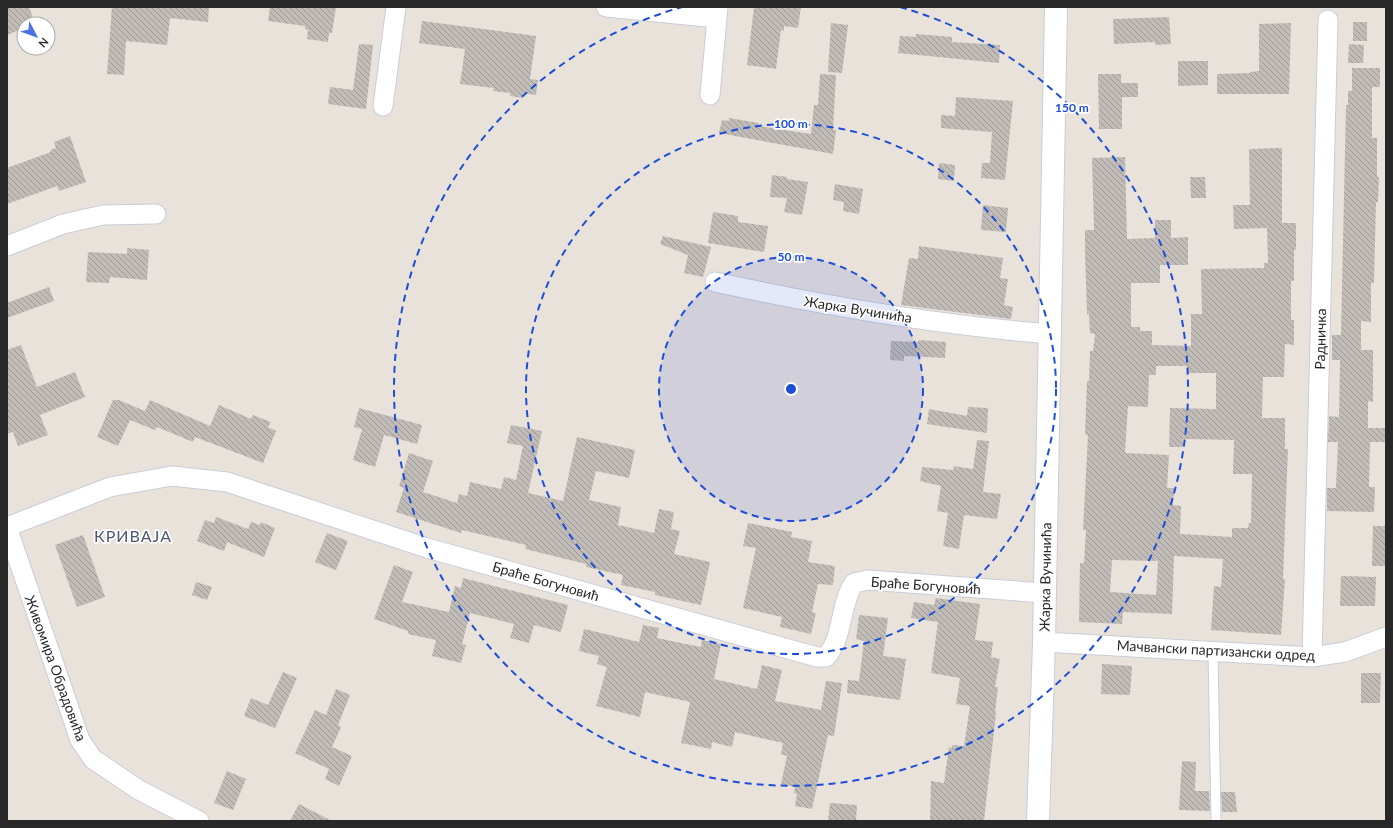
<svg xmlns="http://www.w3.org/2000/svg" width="1393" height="828" font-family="Lato,sans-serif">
  <defs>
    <pattern id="building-back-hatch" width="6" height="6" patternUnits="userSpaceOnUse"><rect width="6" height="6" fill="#c1bcb7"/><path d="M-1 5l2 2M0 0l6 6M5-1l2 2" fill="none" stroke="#9d9995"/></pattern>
  </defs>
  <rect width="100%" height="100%" fill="#e9e2db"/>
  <!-- building -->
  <path fill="url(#building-back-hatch)" fill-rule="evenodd" d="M 7,7 L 29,7 L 35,24 L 24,24 L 24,28 L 7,35 Z
    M 112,7 L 209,7 L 208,22 L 170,18 L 167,45 L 126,41 L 124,75 L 107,74 Z
    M 270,7 L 336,7 L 332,33 L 329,33 L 328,42 L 307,39 L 308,30 L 305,29 L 305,26 L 268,21 Z
    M 754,7 L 801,7 L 798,28 L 784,26 L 784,31 L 781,30 L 776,69 L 747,65 Z
    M 1169,17 L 1171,44 L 1155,45 L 1155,42 L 1114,44 L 1113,19 Z
    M 422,21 L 536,36 L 530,79 L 538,80 L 536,95 L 524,93 L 523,98 L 510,96 L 510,93 L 493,91 L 494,88 L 460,84 L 465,49 L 419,43 Z
    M 1353,22 L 1367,22 L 1367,41 L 1353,41 Z
    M 831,23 L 848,25 L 842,73 L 828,72 Z
    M 1291,23 L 1289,94 L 1217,94 L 1217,74 L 1250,73 L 1250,72 L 1259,71 L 1259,24 Z
    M 916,34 L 952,37 L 952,42 L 1000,45 L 999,63 L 898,53 L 900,36 L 916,37 Z
    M 359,44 L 373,45 L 366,109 L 328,104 L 330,87 L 353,90 Z
    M 1349,44 L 1364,45 L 1363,63 L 1348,63 Z
    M 1178,61 L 1208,61 L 1208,85 L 1178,86 Z
    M 1352,68 L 1380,68 L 1380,87 L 1372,87 L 1372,138 L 1377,138 L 1377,177 L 1379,177 L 1378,202 L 1376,202 L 1374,283 L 1371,283 L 1371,322 L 1361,321 L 1361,350 L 1373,350 L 1373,402 L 1368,401 L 1368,428 L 1386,428 L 1386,442 L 1370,442 L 1369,487 L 1375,487 L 1374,512 L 1327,511 L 1327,488 L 1336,488 L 1338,442 L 1328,442 L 1329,416 L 1339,417 L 1340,360 L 1332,360 L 1332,335 L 1341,335 L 1346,105 L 1348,105 L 1348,91 L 1352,91 Z
    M 820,74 L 836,75 L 833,130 L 836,130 L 833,154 L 719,133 L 722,120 L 729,121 L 729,118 L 759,123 L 758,126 L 811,134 L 814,105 L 818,105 Z
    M 1098,74 L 1121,74 L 1121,83 L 1138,83 L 1138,97 L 1122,97 L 1122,129 L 1099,129 Z
    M 956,97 L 1013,101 L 1005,180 L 981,178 L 982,163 L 990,163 L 992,132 L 941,128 L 941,115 L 955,116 Z
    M 70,136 L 86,182 L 59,191 L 57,186 L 7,204 L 7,168 L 51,152 L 50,150 L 56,148 L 54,142 Z
    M 1282,148 L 1282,223 L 1296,223 L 1296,250 L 1294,250 L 1294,281 L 1291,281 L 1291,320 L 1294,320 L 1294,345 L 1285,344 L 1284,377 L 1263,377 L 1262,418 L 1285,418 L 1285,449 L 1288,449 L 1283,579 L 1285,579 L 1281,635 L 1211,630 L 1214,586 L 1221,587 L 1223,559 L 1174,556 L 1172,614 L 1123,612 L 1122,624 L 1079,622 L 1080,563 L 1084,563 L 1086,530 L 1083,530 L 1088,435 L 1085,434 L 1087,381 L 1089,381 L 1090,351 L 1093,351 L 1095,334 L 1090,333 L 1089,314 L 1087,314 L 1085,251 L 1085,230 L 1094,230 L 1092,158 L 1125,157 L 1127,239 L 1155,238 L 1155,220 L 1171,220 L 1171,238 L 1188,237 L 1188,265 L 1160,265 L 1160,283 L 1131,283 L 1131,327 L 1140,327 L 1140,331 L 1152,331 L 1152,345 L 1191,346 L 1191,314 L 1202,314 L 1201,269 L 1264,268 L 1264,263 L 1268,263 L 1267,228 L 1234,229 L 1233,205 L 1250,205 L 1249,149 ZM 1156,366 L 1187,366 L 1187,373 L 1216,373 L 1216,409 L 1170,408 L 1169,447 L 1183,447 L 1183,439 L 1234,440 L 1233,474 L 1252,474 L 1251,523 L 1249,523 L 1248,528 L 1232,528 L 1232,537 L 1180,534 L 1181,506 L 1173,505 L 1174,488 L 1167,488 L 1169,455 L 1125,453 L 1128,406 L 1148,407 L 1149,375 L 1156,375 ZM 1112,560 L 1158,561 L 1156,595 L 1110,592 Z
    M 939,163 L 955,165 L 954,181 L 938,179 Z
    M 772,175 L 787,177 L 787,179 L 808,182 L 802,215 L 784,212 L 787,198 L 770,197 Z
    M 1190,177 L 1205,177 L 1206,198 L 1191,198 Z
    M 835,184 L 863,189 L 859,214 L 843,211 L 844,202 L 833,200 Z
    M 983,205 L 1008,208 L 1006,232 L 981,230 Z
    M 713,212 L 738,216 L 738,222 L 768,226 L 764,252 L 708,243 Z
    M 663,236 L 711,247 L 703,277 L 684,273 L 688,255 L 660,244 Z
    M 919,246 L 1003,258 L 1000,278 L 1008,279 L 1004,305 L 1013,307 L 1011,319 L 901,305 L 909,258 L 918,259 Z
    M 127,248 L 149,250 L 147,280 L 110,277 L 109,283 L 86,282 L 88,252 L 127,254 Z
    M 49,287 L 54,301 L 7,318 L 7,303 Z
    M 918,340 L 946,342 L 945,358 L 904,356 L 904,361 L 890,360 L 891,341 L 918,342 Z
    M 21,345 L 37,387 L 75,372 L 85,397 L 40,415 L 48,435 L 18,446 L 13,432 L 7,434 L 7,350 Z
    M 113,400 L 119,400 L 145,411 L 150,400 L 210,426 L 219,405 L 251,419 L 253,415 L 271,422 L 268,427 L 276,431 L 263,463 L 195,437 L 193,442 L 157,427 L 155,430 L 130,420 L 118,446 L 97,437 Z
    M 968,407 L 988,408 L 987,433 L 927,424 L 929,409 L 967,416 Z
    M 359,408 L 422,425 L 417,444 L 384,435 L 375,467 L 353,460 L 362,429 L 354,427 Z
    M 511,425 L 542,431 L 528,493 L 563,501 L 577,437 L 635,450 L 629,478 L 596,471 L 589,500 L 621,507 L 618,525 L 654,533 L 659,509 L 674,512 L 671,529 L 680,531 L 674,554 L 710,562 L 701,605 L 655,595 L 655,592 L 621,585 L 623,575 L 586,567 L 586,564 L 525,549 L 526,545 L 462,530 L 461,533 L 396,512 L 404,488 L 399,486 L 409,453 L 433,461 L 423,492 L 457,503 L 459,494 L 467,496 L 470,482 L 501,489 L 504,477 L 516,480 L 523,446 L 507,443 Z
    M 977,440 L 989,441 L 983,492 L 1001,494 L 997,519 L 964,515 L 959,549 L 943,546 L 948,513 L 937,511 L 941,486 L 920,481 L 922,467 L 953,470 L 954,466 L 973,469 Z
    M 216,517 L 248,529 L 251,522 L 260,525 L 261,522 L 275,528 L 264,557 L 227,542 L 224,551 L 197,541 L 205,520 L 214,523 Z
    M 748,523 L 792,532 L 791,537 L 812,541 L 808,562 L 835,566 L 833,585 L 818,584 L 812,612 L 816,613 L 811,634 L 780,627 L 782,617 L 743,608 L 756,548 L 743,546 Z
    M 1373,526 L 1386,526 L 1386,566 L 1372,566 Z
    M 327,533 L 348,541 L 336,570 L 315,562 Z
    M 83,535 L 105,597 L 77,607 L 55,545 Z
    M 394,565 L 413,572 L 402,602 L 449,612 L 455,586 L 461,588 L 463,578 L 568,605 L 561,632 L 534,625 L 529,643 L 510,638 L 514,624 L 470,613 L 462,644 L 466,645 L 461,663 L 432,656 L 436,640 L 408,634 L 408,631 L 374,619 Z
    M 1341,576 L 1376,577 L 1375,606 L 1340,606 Z
    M 196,582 L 212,587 L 207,600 L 192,595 Z
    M 936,598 L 980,604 L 975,640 L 993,642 L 991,657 L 1000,659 L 995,687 L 998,687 L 995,713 L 996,713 L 984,821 L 930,821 L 931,781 L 944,783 L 949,747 L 952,748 L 952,745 L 964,746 L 970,706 L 956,704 L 960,678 L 931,673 L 938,622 L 911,618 L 914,602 L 934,605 Z
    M 859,615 L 888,618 L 883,656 L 906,659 L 900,700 L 847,693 L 848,680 L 859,681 L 864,641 L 856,639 Z
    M 643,625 L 659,628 L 657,638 L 701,647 L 702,640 L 721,644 L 714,679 L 757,689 L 762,665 L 782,670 L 775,701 L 821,710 L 826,681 L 842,683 L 834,736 L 828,735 L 812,809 L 795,806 L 797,794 L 794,793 L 795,787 L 781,784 L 787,756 L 781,754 L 783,743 L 735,732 L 732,747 L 712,742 L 711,749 L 681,743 L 690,702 L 645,692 L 640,717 L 596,706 L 607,667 L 597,664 L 599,656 L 579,651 L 584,629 L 639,642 Z
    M 1102,664 L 1132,666 L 1130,695 L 1101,694 Z
    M 283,672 L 297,678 L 275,728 L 244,716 L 251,698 L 268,705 Z
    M 1361,673 L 1381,673 L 1380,703 L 1361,703 Z
    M 336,689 L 350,695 L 338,725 L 341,727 L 332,747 L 352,756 L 339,786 L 325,779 L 329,769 L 295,753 L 315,710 L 326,715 Z
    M 1182,761 L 1196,762 L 1195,791 L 1209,791 L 1210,811 L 1179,810 Z
    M 227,771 L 246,779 L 233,810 L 214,803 Z
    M 1221,792 L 1235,792 L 1237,812 L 1222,812 Z
    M 830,803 L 857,805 L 856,821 L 828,821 Z
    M 299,804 L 332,821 L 290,821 Z"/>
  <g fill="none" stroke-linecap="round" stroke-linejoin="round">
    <!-- service casing -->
    <g stroke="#c9cdd8" stroke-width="11">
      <path id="service" d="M 1213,651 L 1216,821"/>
    </g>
    <!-- minor casing -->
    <g stroke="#c9cdd8" stroke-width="21">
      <path id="minor" d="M 606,7 L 717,18
        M 710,95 L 718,7
        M 383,106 L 396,7
        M 7,246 L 63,224 L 103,215 L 156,214
        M 715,282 C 825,306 938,325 1051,334
        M 7,527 L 110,487 L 172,476 L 227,482 L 427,548 L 817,657 L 826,657 C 844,637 839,606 854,583 L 868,580 L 1044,593
        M 7,527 L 80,740 L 93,759 L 139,790 L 199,821
        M 1044,642 L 1312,657 L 1345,652 L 1386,637
        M 1312,657 L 1328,20"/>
    </g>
    <!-- tertiary casing -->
    <g stroke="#c9cdd8" stroke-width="24">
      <path id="tertiary" d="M 1038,821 L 1044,642 L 1056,7"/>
    </g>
    <!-- service -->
    <use href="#service" stroke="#fff" stroke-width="9"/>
    <!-- minor -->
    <use href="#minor" stroke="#fff" stroke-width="19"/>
    <!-- tertiary -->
    <use href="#tertiary" stroke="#fff" stroke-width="22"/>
  </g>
  <!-- distance rings -->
  <circle cx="791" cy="389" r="132" fill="#1d4ed8" fill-opacity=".12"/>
  <g fill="none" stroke="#1d4ed8" stroke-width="2" stroke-dasharray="7 5">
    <circle cx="791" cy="389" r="132"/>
    <circle cx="791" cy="389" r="265"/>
    <path d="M900 7A397 397 0 1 1 682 7"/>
  </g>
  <g text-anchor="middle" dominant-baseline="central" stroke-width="3.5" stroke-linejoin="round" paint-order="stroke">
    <!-- street labels -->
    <g font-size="14" fill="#282828" stroke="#fff">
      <text transform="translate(858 309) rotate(9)">Жарка Вучинића</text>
      <text transform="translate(1320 339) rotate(-89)">Радничка</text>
      <text transform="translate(1045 577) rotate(-89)">Жарка Вучинића</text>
      <text transform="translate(546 581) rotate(16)">Браће Богуновић</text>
      <text transform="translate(926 585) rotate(4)">Браће Богуновић</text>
      <text transform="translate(1216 650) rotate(3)">Мачвански партизански одред</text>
      <text transform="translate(56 668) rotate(70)">Живомира Обрадовића</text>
    </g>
    <!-- quarter labels -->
    <g font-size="16" letter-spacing="1" fill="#4d5774" stroke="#fff">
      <text x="133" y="535">КРИВАЈА</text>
    </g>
  </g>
  <circle cx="791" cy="389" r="6" fill="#1d4ed8" stroke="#fff" stroke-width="2"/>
  <g font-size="12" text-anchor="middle" font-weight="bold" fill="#1d4ed8" stroke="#fff" stroke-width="3.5" stroke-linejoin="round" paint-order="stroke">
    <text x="1072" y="112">150 m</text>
    <text x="791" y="128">100 m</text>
    <text x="791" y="261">50 m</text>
  </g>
  <!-- border -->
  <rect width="1393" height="828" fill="none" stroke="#282828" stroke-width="16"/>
  <!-- north arrow -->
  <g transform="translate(36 36) rotate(131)"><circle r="19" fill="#ffffff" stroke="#a9a9a9"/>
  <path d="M0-3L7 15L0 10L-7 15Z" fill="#4972e8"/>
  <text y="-6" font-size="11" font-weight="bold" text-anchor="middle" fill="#282828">N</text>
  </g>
</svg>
